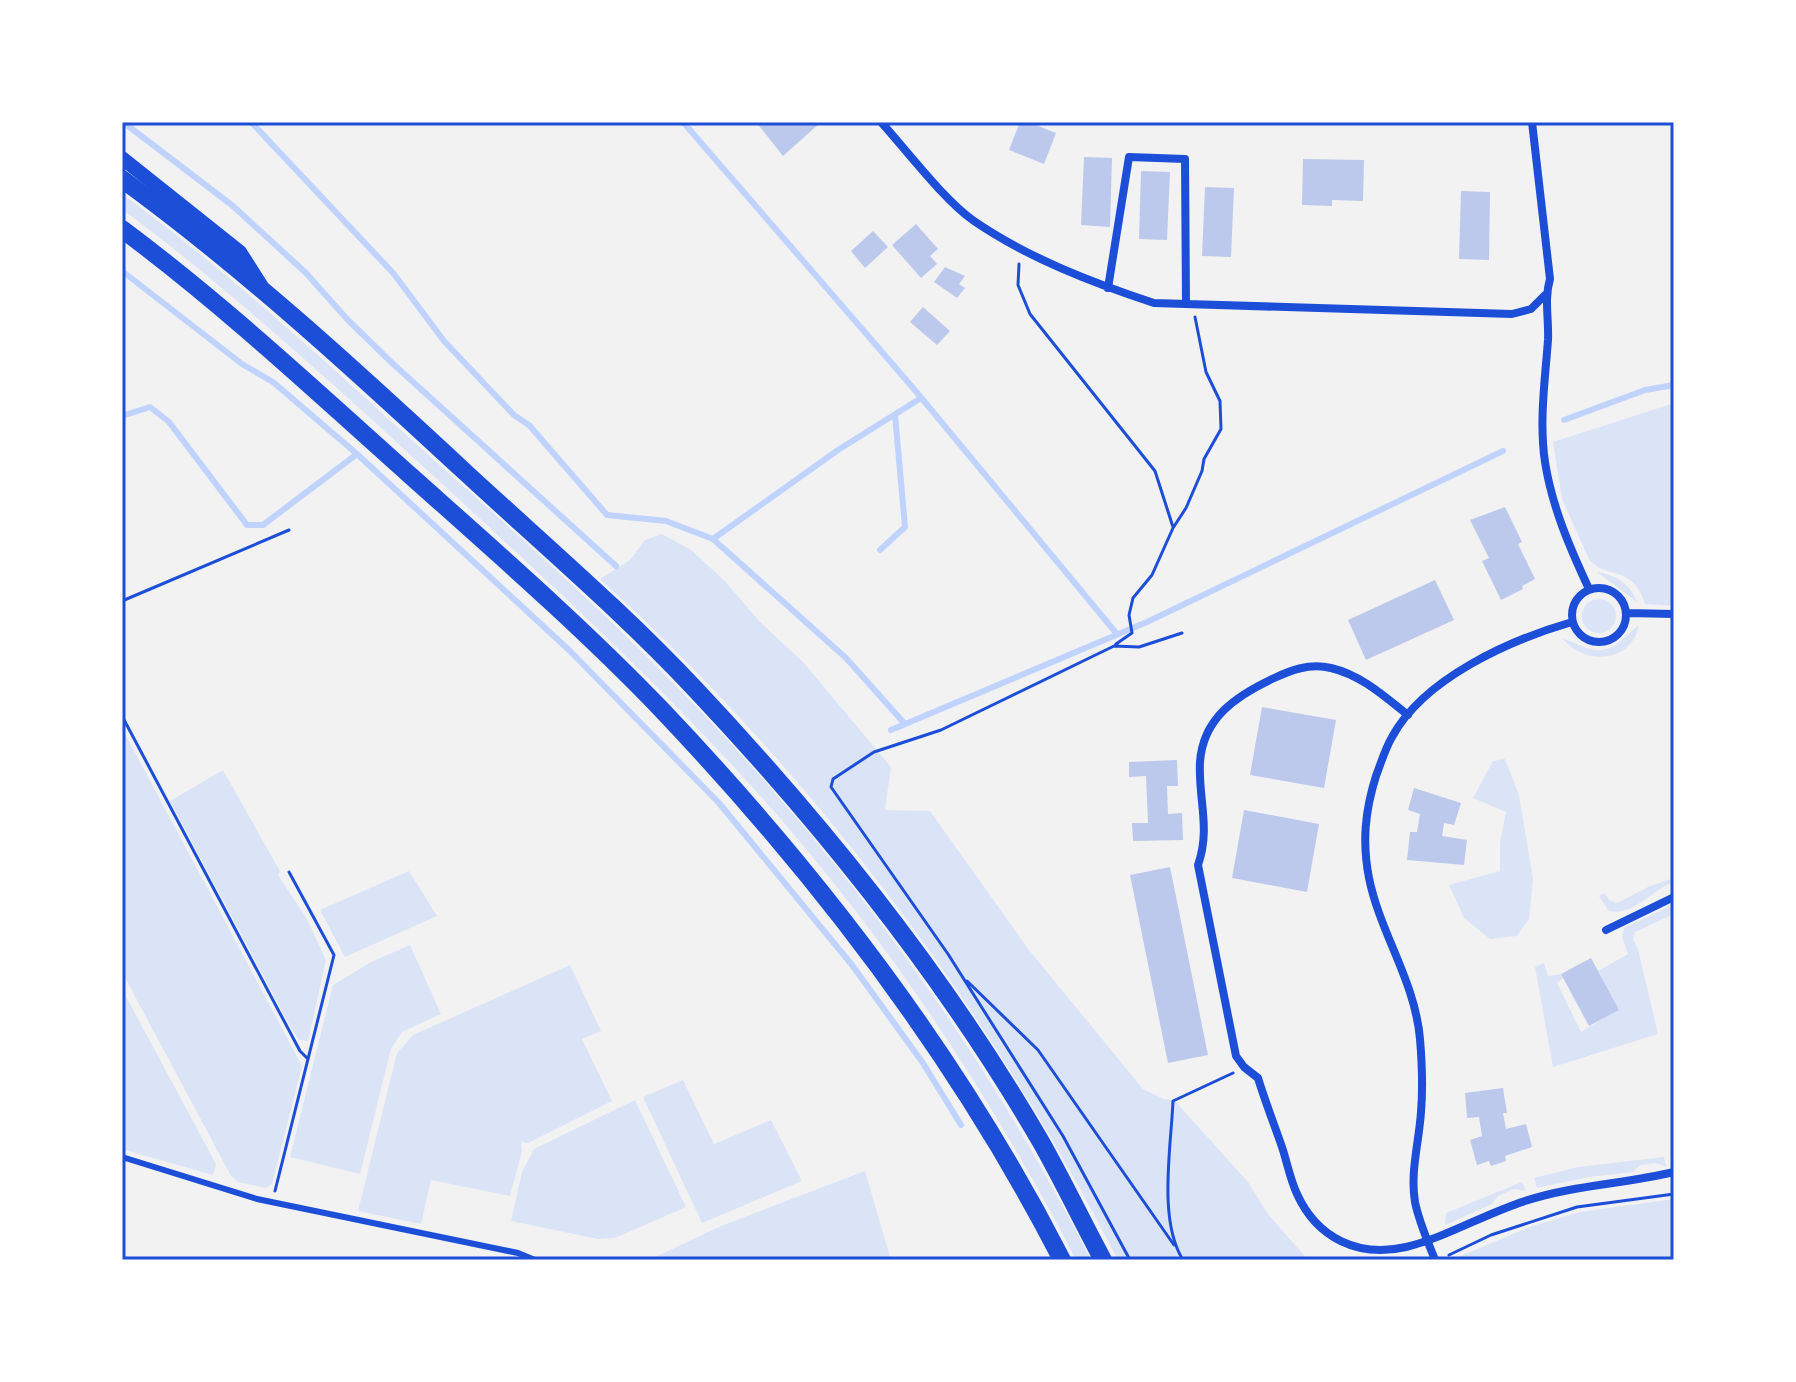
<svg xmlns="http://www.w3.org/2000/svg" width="1796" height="1382" font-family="Lato,sans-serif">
  <rect width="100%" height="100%" fill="#f2f2f2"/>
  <!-- green -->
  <path fill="#dbe4f7" d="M 122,194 C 232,274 332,368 433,459 C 536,551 640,644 733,746 C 875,901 996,1073 1091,1260 L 1076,1260 C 997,1107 902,961 790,830 C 686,708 567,599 449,490 C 343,393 237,295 122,209 Z
    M 1674,403 L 1674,606 L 1645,604 C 1634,564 1605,580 1589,559 L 1562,499 L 1553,442 Z
    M 662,534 L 691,550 L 725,581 L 759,621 L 804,663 L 891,767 L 885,810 L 930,811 L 1029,950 L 1143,1089 L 1164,1099 L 1175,1101 L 1248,1182 L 1268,1214 L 1308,1260 L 1118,1260 C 986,1004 813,773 600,579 L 630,560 L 645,540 Z
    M 1597,572 C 1617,575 1630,584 1638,603 Z
    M1582 616a17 17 0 1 1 34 0a17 17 0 1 1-34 0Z
    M 1639,625 C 1632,663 1585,666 1563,639 C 1574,641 1584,649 1595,650 C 1614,653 1625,635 1639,625 Z
    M 122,728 L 302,1066 L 272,1184 L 266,1188 L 238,1182 L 231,1176 L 122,972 Z
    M 1505,759 L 1519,795 L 1533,879 L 1529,919 L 1517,936 L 1490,939 L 1464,918 L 1449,885 L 1500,871 L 1500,843 L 1506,812 L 1473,798 L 1493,761 Z
    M 223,770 L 280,871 L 278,875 L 307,919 L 326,960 L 308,1041 L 299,1040 L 290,1026 L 170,801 Z
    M 409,871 L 437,916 L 345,957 L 320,910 Z
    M 1674,878 L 1674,882 C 1654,888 1633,917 1609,911 L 1599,896 L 1605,893 L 1609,900 L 1617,903 L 1650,886 Z
    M 1674,904 L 1674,914 L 1635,932 L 1633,939 L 1638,949 L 1658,1034 L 1553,1067 L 1535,967 L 1544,963 L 1548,976 L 1561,974 L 1563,978 L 1557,983 L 1581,1032 L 1618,1010 L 1598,971 L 1628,954 L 1622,937 L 1624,928 Z
    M 410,945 L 441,1014 L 402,1032 L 391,1049 L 360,1174 L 290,1157 L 333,985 L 371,962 Z
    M 570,965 L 601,1031 L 582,1039 L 612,1101 L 528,1143 L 521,1142 L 522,1151 L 510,1196 L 431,1180 L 421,1224 L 358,1211 L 397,1053 L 413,1035 Z
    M 122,989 L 216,1164 L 213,1175 L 122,1149 Z
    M 683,1080 L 714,1144 L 771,1120 L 802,1181 L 702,1223 L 643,1097 Z
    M 635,1100 L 686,1207 L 615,1238 L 598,1239 L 511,1221 L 522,1172 L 534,1149 Z
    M 1664,1157 L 1666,1167 L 1656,1163 L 1640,1165 L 1633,1172 L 1589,1177 L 1537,1188 L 1534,1178 L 1578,1167 Z
    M 865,1171 L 891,1260 L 649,1260 L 721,1226 Z
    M 1522,1182 L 1526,1191 L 1514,1189 L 1498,1196 L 1492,1204 L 1445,1225 L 1446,1213 Z
    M 1674,1199 L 1674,1260 L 1451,1260 L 1532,1226 L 1580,1212 Z"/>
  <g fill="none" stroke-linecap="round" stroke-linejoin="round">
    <!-- stream -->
    <path stroke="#bfd3fe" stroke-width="6" d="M 123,122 L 233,206 L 306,273 L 347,319 L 391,362 L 616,566
      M 251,122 L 394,274 L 444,341 L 514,415 L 529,425 L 607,515 L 666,521 L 713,539 L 846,658 L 905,724
      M 683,122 L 914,389 L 1117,634
      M 122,271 L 242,364 L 273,382 L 357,454 L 570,651 L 719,803 L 852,965 L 923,1063 L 961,1125
      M 122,416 L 150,407 L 169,422 L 247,525 L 263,525 L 357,454
      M 1564,420 L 1645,390 L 1674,385
      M 713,539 L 838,450 L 921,398
      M 880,550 L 905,527 L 895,415
      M 891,730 L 1147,622 L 1503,451"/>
  </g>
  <!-- building -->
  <path fill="#bdc9ec" d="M 756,122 L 821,122 L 783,156 Z
    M 1020,122 L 1028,122 L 1056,133 L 1044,164 L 1009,150 Z
    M 1084,157 L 1112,158 L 1110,227 L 1081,225 Z
    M 1303,159 L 1364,160 L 1363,201 L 1332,200 L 1332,206 L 1302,205 Z
    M 1141,171 L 1170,172 L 1167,240 L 1139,239 Z
    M 1205,187 L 1234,188 L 1231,257 L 1202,256 Z
    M 1461,191 L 1490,192 L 1489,260 L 1459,259 Z
    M 916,224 L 938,249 L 930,256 L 937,264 L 921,278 L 892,245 Z
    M 873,231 L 888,247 L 865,268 L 851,251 Z
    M 945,267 L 965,276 L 959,284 L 965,288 L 957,298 L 934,282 Z
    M 923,307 L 950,331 L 937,345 L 910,322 Z
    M 1505,507 L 1522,542 L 1518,544 L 1535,579 L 1522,586 L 1523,589 L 1501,600 L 1482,561 L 1489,558 L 1470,520 Z
    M 1435,580 L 1454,620 L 1366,660 L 1348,620 Z
    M 1262,707 L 1336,720 L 1324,788 L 1250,775 Z
    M 1177,760 L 1178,786 L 1167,786 L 1168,814 L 1182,813 L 1183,840 L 1133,841 L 1132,823 L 1148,823 L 1146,776 L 1129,777 L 1129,762 Z
    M 1414,788 L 1461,803 L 1454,825 L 1444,823 L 1442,836 L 1467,840 L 1464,865 L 1407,860 L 1410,832 L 1417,832 L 1420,814 L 1408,810 Z
    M 1244,810 L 1319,824 L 1307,892 L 1232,878 Z
    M 1170,867 L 1208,1055 L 1168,1063 L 1130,875 Z
    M 1591,958 L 1619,1010 L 1589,1026 L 1561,974 Z
    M 1503,1088 L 1507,1113 L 1503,1113 L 1506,1129 L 1526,1124 L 1532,1147 L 1505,1156 L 1506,1161 L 1491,1166 L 1489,1161 L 1477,1165 L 1470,1140 L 1482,1136 L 1479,1117 L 1467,1118 L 1465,1093 Z"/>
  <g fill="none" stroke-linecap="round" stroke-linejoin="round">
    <!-- path -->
    <path stroke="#1d4ed8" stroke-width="3" d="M 1019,264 L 1018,285 L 1030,314 L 1155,471 L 1173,527
      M 122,601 L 289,530
      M 1116,644 L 1132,633 L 1129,615 L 1133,598 L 1152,575 L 1173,528 L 1186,508 L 1202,471 L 1204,459 L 1221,429 L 1220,401 L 1206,372 L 1195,317
      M 122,716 L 300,1051 L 308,1059
      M 967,981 L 1038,1050 L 1174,1245
      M 275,1191 L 334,955 L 289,872
      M 1449,1255 L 1491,1235 L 1577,1207 L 1674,1194
      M 1130,1260 L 1063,1136 L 948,954 L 831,787 L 833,779 L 874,752 L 941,730 L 1114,646 L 1139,647 L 1182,633
      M 1183,1260 C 1158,1220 1171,1148 1173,1101 L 1233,1073"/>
    <!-- service -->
    <path stroke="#1d4ed8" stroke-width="6" d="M 122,1157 L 257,1199 L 518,1253 L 535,1260"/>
    <!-- minor -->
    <path stroke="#1d4ed8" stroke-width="8" d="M 881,122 C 907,151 944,200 974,221 C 1028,258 1093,283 1154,303 L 1512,314 L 1531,309 L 1545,295
      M 1532,122 L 1550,279 C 1544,299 1549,319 1548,340 C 1545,380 1539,422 1545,462 C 1552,507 1570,548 1589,589
      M 1108,288 L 1129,157 L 1185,159 L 1186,304
      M1572 615a27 27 0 1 1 54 0a27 27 0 1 1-54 0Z
      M 1627,613 L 1674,614
      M 1408,715 C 1384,696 1361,675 1331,668 C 1309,663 1291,670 1272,679 C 1236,696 1203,718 1200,762 C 1198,799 1211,828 1198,865 L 1236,1056 L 1244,1067 L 1258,1078 C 1265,1101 1274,1124 1282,1147 C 1287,1162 1290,1179 1297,1194 C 1317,1238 1358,1258 1406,1247 C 1447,1237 1484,1214 1525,1201 C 1574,1185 1624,1184 1674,1172
      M 1606,930 L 1674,897
      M 1435,1260 C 1428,1242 1419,1222 1415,1202 C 1410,1172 1419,1142 1421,1112 C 1423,1088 1422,1063 1420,1039 C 1415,981 1380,933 1369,878 C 1362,842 1365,811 1376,776 C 1381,763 1385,749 1392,737 C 1424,678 1510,640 1572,622"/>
    <!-- tertiary -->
    <path stroke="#1d4ed8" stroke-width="14" d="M 122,158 L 240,252 L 261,285"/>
    <!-- primary -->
    <path stroke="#1d4ed8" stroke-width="18" d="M 122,179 C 244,268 355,370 465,472 C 543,544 624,613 696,690 C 826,828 946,978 1041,1142 C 1063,1181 1082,1221 1103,1260
      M 122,229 C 224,305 317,392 412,477 C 496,552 582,627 660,708 C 817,873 958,1057 1062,1260"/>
  </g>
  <!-- border -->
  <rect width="1796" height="1382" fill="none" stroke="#ffffff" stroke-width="248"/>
  <rect x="124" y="124" width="1548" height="1134" fill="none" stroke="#1d4ed8" stroke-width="3"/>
</svg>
